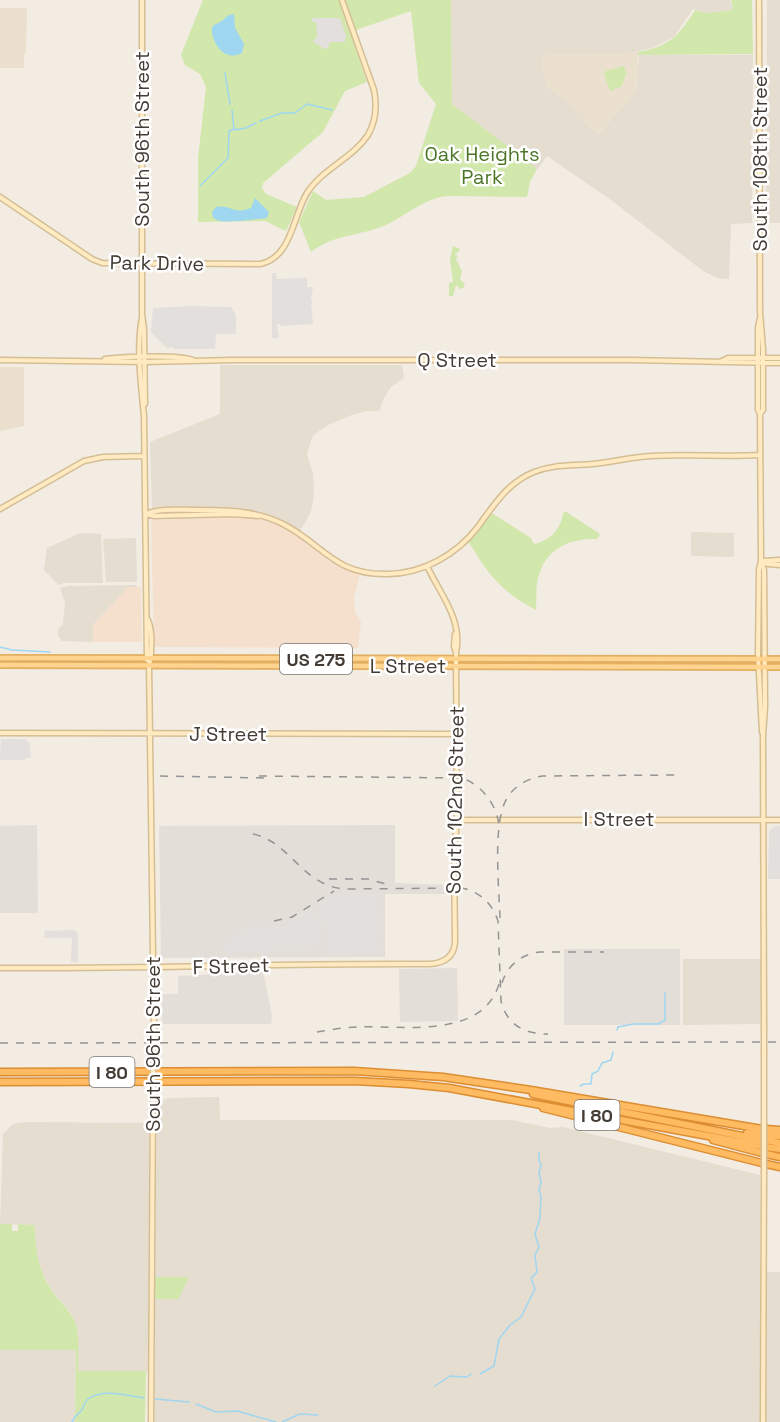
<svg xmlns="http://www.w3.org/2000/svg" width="780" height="1422" font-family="'Space Grotesk',sans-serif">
  <rect width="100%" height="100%" fill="#f2ece3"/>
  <!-- residential -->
  <path fill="#e6ddd1" d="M 451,0 L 730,0 L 733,10 L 707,13 L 693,9 L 674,37 L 652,48 L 627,54 L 544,55 L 548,87 L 588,118 L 584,121 L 598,134 L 629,100 L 637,87 L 639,55 L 753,55 L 752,223 L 731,224 L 729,279 L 717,278 L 703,271 L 611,200 L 547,156 L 537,170 L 452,104 Z
    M 767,0 L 780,0 L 780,223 L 766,223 Z
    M 220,365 L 402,365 L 404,378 L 391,387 L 384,398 L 379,411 L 366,411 L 352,415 L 328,425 L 313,435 L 307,454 L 313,474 L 314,496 L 311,512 L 300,531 L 281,519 L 242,508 L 152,510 L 150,442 L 220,414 Z
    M 691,532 L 734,533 L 734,557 L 691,556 Z
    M 86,533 L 101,534 L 103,583 L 65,583 L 59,585 L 44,570 L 47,548 L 78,534 Z
    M 136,538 L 137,582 L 106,582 L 103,539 Z
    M 137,585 L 137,588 L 128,588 L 93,625 L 93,642 L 62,641 L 58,636 L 58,629 L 63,624 L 65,603 L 60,588 L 69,586 Z
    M 683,959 L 761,959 L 760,1024 L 683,1025 Z
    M 219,1097 L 220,1120 L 512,1120 L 550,1128 L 563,1127 L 760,1175 L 760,1422 L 153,1422 L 153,1299 L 189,1277 L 153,1277 L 155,1104 L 168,1098 Z
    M 26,1122 L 150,1123 L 149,1372 L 78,1371 L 78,1334 L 71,1313 L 52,1291 L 42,1272 L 36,1250 L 35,1225 L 0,1224 L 3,1134 L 13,1124 Z
    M 767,1272 L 780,1272 L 780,1422 L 766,1422 Z
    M 0,1350 L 76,1350 L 75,1422 L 0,1422 Z"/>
  <!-- commercial -->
  <path fill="#f5e0ce" d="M 248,517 L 275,523 L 302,539 L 330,562 L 360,574 L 354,598 L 355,612 L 361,622 L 358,648 L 154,647 L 151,520 Z
    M 128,587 L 141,587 L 142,642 L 93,642 L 93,625 Z"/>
  <!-- industrial -->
  <path fill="#e4ded9" d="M 37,825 L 38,913 L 0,913 L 0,826 Z
    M 395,825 L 395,883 L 450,885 L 450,894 L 385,894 L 385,957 L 161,958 L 159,826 Z
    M 564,949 L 680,949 L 680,1025 L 564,1025 Z
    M 457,968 L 458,1021 L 400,1022 L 399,969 Z
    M 263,972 L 272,1015 L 271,1024 L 162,1024 L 162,994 L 178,994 L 178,976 Z"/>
  <!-- education -->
  <path fill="#ebe0cd" d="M 0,8 L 27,8 L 26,53 L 24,54 L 24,68 L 0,68 Z
    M 638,52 L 638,79 L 635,91 L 629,100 L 598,134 L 584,122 L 587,118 L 548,87 L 543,73 L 543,55 L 619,54 Z
    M 0,367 L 24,367 L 24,426 L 0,431 Z"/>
  <!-- green -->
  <path fill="#d2e7ab" d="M 203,0 L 451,0 L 452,104 L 537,169 L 530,182 L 527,197 L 448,196 C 423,198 404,218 381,227 C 357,236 332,235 311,252 L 299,222 L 313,191 L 326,200 L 364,197 L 410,173 L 416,166 L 436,104 L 419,83 L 411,11 L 350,32 L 367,82 L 345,91 L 323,132 L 263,183 L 262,188 L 266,194 L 297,207 L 286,231 L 265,221 L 198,222 L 198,158 L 206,87 L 200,74 L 185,65 L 181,55 Z
    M 731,0 L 752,0 L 753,54 L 638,55 L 638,52 C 668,47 679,36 695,10 L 706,13 L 733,10 Z
    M 624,66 L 626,74 L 622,86 L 610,91 L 604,73 L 606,71 Z
    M 453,246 L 460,249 L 457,253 L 454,254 L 458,256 L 456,259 L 462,271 L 460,279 L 465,284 L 463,288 L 460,289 L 456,285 L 453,296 L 449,296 L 449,283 L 453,282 L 450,260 Z
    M 565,511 L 600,534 L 597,539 C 572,539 549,546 540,572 C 535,583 537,598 536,610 C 500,591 489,575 468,541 L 490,512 L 531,538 L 534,544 C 544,543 556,534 560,524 C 563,519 561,516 565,511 Z
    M 0,1224 L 12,1224 L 12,1231 L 18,1231 L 18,1224 L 35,1225 C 35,1250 39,1274 55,1295 C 63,1305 72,1312 76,1325 C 80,1339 78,1356 78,1371 L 146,1371 L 145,1422 L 75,1422 L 76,1350 L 0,1350 Z
    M 153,1277 L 189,1277 L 178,1299 L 153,1299 Z"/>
  <!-- parking -->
  <path fill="#e2dfdc" d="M 312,18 L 340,18 L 347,38 L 345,38 L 345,42 L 330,42 L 328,48 L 325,49 L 313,42 L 317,36 L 316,22 L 312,22 Z
    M 272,273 L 276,273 L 277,279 L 307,278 L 307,287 L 313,287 L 311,298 L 313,303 L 311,304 L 313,324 L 281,326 L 280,324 L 277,324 L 279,338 L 272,338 Z
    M 190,306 L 231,307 L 236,315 L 236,334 L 216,334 L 215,349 L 173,349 L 173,347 L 167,348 L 151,332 L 153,308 Z
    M 1,739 L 25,739 L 30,744 L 31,758 L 26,758 L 24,760 L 0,760 Z
    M 780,826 L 780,879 L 768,879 L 769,831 L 774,827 Z
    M 381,892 L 382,953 L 328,953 L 319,911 L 320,901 L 342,893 Z
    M 312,907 L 317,908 L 321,930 L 318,950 L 231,952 L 231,954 L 226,954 L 222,945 L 237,931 L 245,930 L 247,926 L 289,926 L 289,920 Z
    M 74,930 L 78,933 L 78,962 L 71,962 L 72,938 L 44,938 L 45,931 Z"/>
  <!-- water -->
  <path fill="#9fd6f0" d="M 234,14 L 235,28 L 244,44 L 242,53 C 220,65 208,32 213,26 C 215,24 219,23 222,21 C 227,16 228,15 234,14 Z
    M 255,198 L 269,212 L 267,218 C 256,219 226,224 217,220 C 212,218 213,216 212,212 L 216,207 C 231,204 233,215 251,208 Z"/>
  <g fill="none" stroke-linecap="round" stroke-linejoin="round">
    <!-- stream -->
    <path stroke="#9fd6f0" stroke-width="1.5" d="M 225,73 L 230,104
      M 260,121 L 282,113 L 295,113 L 307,104 L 332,110
      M 234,130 L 246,128 L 256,123
      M 200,186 L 228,158 L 229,131 L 234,129 L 232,110
      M 0,647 L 12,650 L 50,652
      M 617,1030 L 618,1027 L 633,1024 L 658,1024 L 665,1020 L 665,993
      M 580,1086 L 584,1084 L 591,1084 L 592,1074 L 598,1071 L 602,1063 L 611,1060 L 613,1052
      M 480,1374 L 494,1366 L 499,1339 L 510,1325 L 521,1317 L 535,1289 L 531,1278 L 537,1272 L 535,1255 L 539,1247 L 535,1234 L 540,1218 L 541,1196 L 539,1190 L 541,1182 L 539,1173 L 541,1165 L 539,1160 L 539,1152
      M 435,1386 L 450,1376 L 467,1377 L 471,1374
      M 155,1399 L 189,1402
      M 196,1404 L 216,1412 L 237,1411 L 276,1422
      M 72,1422 C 74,1417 77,1415 81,1411 C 84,1407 84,1402 88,1399 C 104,1388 127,1396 144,1398
      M 282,1422 L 300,1414 L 318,1415"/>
    <!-- secondary casing -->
    <g stroke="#d5be95" stroke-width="7">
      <path id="secondary" d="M 142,0 L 142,314 L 144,329 L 145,404 L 143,405
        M 759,0 L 760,312 L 763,349 L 763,410 L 760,414
        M 0,197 L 92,259 L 102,263 L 260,264 C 292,258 293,215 307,193 C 322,169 353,158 368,135 C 376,121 377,105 374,90 L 342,0
        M 142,317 C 136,349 141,385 144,416 L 147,660
        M 760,318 L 758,327 L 758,410 L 760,414 L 761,561 L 759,569 L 758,654 L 762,732
        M 105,359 C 122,357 178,354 193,360
        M 0,360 L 144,362 L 233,360 L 631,360 L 780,363
        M 722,361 L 728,358 L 780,358
        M 0,509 L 84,461 L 103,457 L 144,456
        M 146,514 C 160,508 179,510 195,510 C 227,510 255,510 283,524 C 324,545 334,575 387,574 C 422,574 456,555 477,528 C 494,505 507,483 534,472 C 554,464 573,466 593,464 C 612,462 631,457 651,456 C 688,454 724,457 760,455
        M 146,514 L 154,516 L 233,514 L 258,516
        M 761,561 L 764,570 L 765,707 L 763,735 L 764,1028
        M 762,561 L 780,560
        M 762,562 L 768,564 L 780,565
        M 148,620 C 153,632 152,653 149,666 L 154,1028
        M 455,634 L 454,646 L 456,653
        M 0,733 L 457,734
        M 457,820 L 780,820
        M 0,968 C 144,969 287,963 430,964 C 444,963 454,957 455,942 L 454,854 L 457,820 L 456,653 C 463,619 440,594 427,566
        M 764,1122 L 764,1054
        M 151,1422 L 153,1091
        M 763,1422 L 764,1174"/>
    </g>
    <!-- primary casing -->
    <g stroke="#e3af60" stroke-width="8">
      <path id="primary" d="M 0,658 L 780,659
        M 0,665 L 780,667"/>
    </g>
    <!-- highway casing -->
    <g stroke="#dd8d32" stroke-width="9">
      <path id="highway" d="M 0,1072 L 354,1071 L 443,1077 L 531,1090 L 762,1129
        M 0,1082 L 355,1081 L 409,1084 L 449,1088 L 762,1146
        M 533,1094 L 762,1140
        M 543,1108 L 762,1163
        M 766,1129 L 780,1130
        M 747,1133 L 762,1134
        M 766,1135 L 780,1136
        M 713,1140 L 762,1153
        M 766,1140 L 780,1143
        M 766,1147 L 780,1149
        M 766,1154 L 780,1157
        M 766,1164 L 780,1167"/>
    </g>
    <!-- secondary -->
    <use href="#secondary" stroke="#ffeac1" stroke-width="4"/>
    <!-- primary -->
    <use href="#primary" stroke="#fed490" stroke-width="4.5"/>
    <!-- highway -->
    <use href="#highway" stroke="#febb62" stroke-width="6"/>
    <!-- rail -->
    <path stroke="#949494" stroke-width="1.5" stroke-dasharray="8 8" stroke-linecap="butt" d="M 160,776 L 268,778
      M 259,776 L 462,778 C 482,785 497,805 499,826
      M 253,834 C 291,842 302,886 345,889 L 462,888 C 480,892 492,903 498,921 L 501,1001 C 507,1025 524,1034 548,1034
      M 329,879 L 368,879 L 386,884
      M 500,918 C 499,888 493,828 505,802 C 512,787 526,779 542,776 L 675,775
      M 274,921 L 292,917 L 334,891
      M 502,983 C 507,966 521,954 540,952 L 604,952
      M 317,1032 C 330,1030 344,1027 358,1027 C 402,1025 482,1040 499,984
      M 0,1043 L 780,1042"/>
    <!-- secondary-bridge casing -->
    <g stroke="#d5be95" stroke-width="7" stroke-linecap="butt">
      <path id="secondary-bridge" d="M 764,1054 L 764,1028
        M 153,1055 L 154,1028
        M 153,1091 L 153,1062
        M 764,1174 L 764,1122"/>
    </g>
    <!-- secondary-bridge -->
    <use href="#secondary-bridge" stroke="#ffeac1" stroke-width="4"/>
  </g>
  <g text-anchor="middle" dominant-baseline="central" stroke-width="5" stroke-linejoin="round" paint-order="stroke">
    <!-- shield labels -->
    <g fill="#fff" stroke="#7c7671" stroke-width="1.5">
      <rect x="280" y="644" width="72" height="30" rx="4.5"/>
      <rect x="89.5" y="1057" width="45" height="30" rx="4.5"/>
      <rect x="574.5" y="1100" width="45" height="30" rx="4.5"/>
    </g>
    <g font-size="18" font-weight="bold" fill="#443c34">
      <text x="316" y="659">US 275</text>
      <text x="112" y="1072">I 80</text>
      <text x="597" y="1115">I 80</text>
    </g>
    <!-- street labels -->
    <g font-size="20" fill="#443c34" stroke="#fff">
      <text transform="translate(142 139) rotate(-90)">South 96th Street</text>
      <text transform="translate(760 159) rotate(-90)">South 108th Street</text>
      <text transform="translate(157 263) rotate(1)">Park Drive</text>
      <text x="457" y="360">Q Street</text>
      <text x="408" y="666">L Street</text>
      <text x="228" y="734">J Street</text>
      <text transform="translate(455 800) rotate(-89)">South 102nd Street</text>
      <text x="619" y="819">I Street</text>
      <text transform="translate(231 966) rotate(-2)">F Street</text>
      <text transform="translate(153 1044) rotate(-90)">South 96th Street</text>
    </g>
    <!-- park labels -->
    <g font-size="20" fill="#4c7527" stroke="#fff">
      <text x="482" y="154">Oak Heights<tspan x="482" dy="23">Park</tspan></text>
    </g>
  </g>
</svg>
